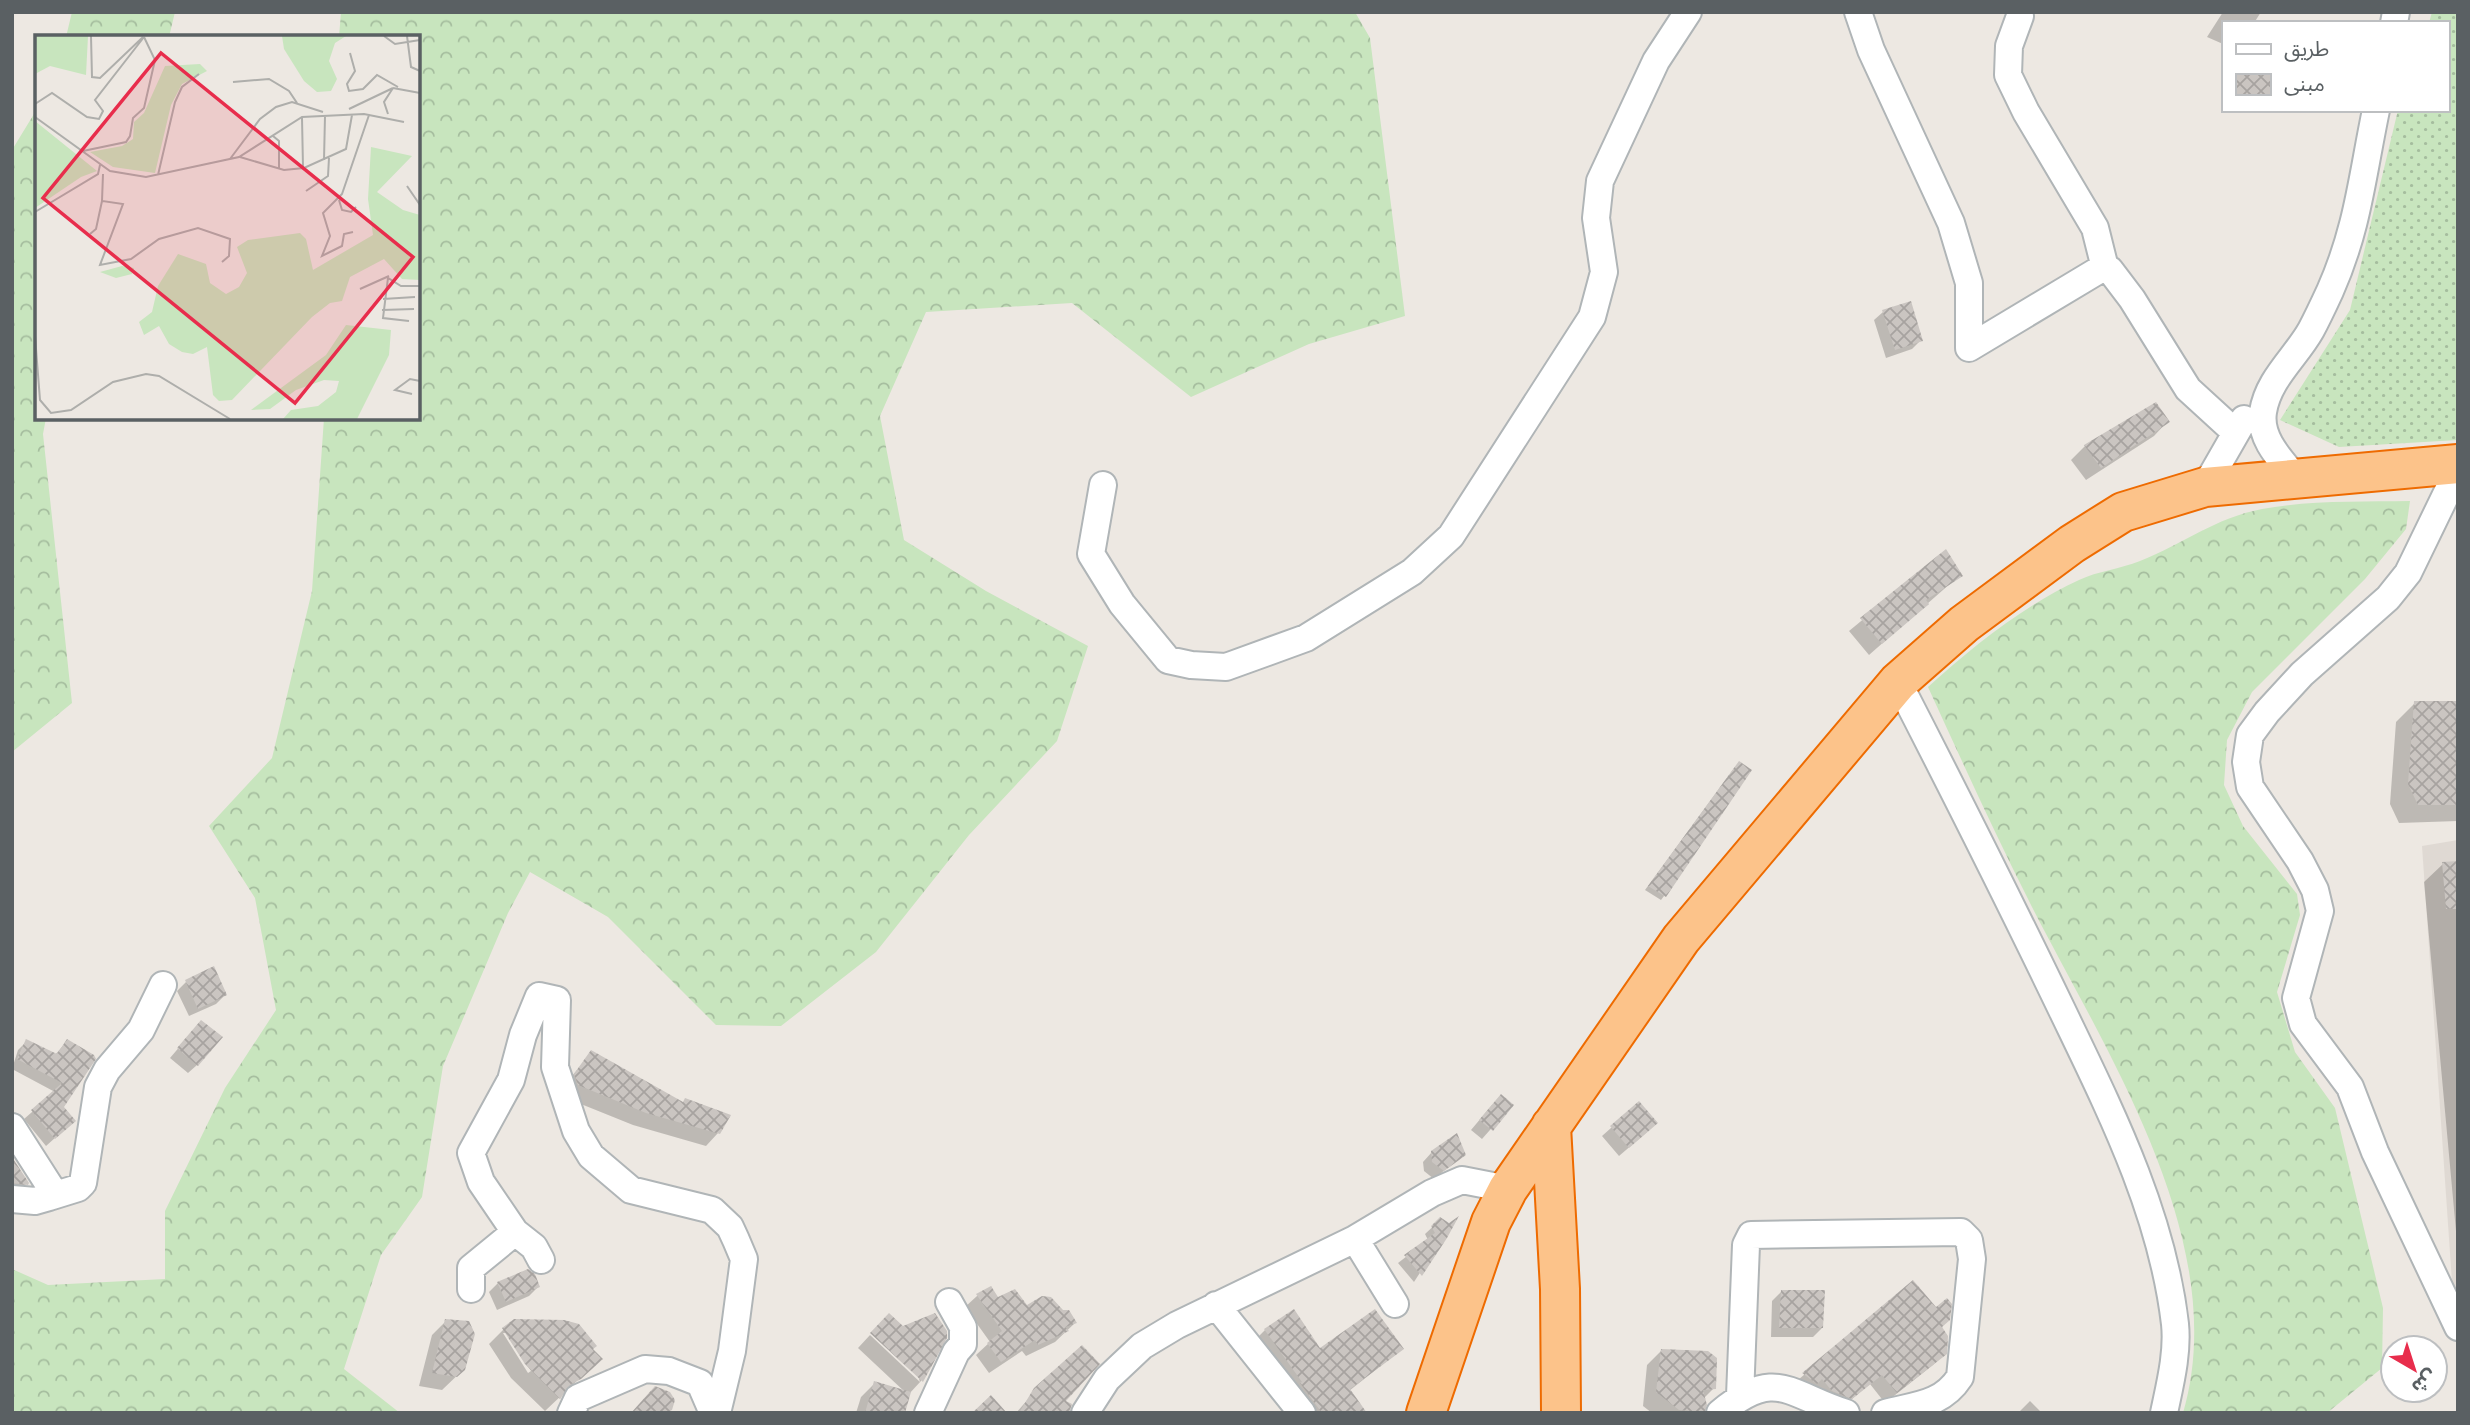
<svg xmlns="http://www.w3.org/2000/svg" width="2470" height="1425" font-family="'Archivo Narrow','Noto Sans Arabic',sans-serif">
  <defs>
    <pattern id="grass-dots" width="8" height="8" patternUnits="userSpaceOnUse" patternTransform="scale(1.75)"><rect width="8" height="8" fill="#c8e5be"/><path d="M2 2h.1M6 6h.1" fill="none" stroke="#a5bd9e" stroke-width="1.8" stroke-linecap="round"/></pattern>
    <pattern id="forest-crowns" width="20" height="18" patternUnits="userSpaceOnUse" patternTransform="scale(1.75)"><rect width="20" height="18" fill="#c8e5be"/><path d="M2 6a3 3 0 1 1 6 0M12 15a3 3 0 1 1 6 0" fill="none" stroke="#a5bd9e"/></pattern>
    <pattern id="building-cross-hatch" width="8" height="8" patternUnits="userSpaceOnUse" patternTransform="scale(1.75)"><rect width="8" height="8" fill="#cac5c1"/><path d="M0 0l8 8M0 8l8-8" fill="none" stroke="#a7a3a0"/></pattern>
  </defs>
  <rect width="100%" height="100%" fill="#ede8e2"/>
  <!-- education -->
  <path fill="#dfd9d3" d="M 2458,840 L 2458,1369 L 2422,846 Z"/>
  <!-- grass -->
  <path fill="url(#grass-dots)" d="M 2432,12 L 2458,12 L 2458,440 L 2339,447 L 2280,420 L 2350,310 L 2398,110 L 2447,110 L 2447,23 L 2429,23 Z"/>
  <!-- forest -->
  <path fill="url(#forest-crowns)" d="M 72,12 L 175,12 L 169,37 L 66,37 Z
    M 341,12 L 1355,12 L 1370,38 L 1405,316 L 1309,344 L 1191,397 L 1072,303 L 926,312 L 880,416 L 904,540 L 986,591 L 1088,646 L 1057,741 L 969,835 L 876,952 L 781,1026 L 716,1025 L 608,917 L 530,872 L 508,913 L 443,1066 L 422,1197 L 381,1255 L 344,1369 L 400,1413 L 12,1413 L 12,1269 L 48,1285 L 165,1279 L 165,1211 L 225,1088 L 276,1010 L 255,898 L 209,826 L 272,758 L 312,591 L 324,418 L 418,418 L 418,37 L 339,37 Z
    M 37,109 L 37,418 L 46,418 L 43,434 L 72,703 L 12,752 L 12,150 Z
    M 2410,501 L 2406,529 L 2365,579 L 2252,692 L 2227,740 L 2224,785 L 2243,826 L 2297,894 L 2300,915 L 2277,992 L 2295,1052 L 2335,1108 L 2383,1308 L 2382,1368 L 2327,1413 L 2183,1413 C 2233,1242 2104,1049 2030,903 C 1994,832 1961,759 1928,687 C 1973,646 2023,606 2079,580 C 2098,571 2120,569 2140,561 C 2183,544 2215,518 2262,509 C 2310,500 2361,502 2410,501 Z"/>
  <!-- shadow -->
  <path fill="#0003" fill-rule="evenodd" d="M 2223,12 L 2261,12 L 2254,23 L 2223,23 L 2223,44 L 2207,37 Z
    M 1883,312 L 1921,340 L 1912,349 L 1886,358 L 1874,320 Z
    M 2156,404 L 2167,422 L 2154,436 L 2086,480 L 2071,460 L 2085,446 Z
    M 1945,552 L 1960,575 L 1869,655 L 1849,631 Z
    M 2415,703 L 2458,703 L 2458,821 L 2399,823 L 2390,804 L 2396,722 Z
    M 1735,767 L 1664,896 L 1661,900 L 1645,890 Z
    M 2458,862 L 2458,1253 L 2424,882 L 2443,864 Z
    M 213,969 L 225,995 L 216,1004 L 189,1016 L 177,991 L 186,982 Z
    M 193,1031 L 197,1065 L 188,1073 L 170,1058 Z
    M 27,1041 L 55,1055 L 67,1041 L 62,1108 L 65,1129 L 46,1146 L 24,1119 L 55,1092 L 12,1069 L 18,1050 Z
    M 591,1053 L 718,1133 L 706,1146 L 633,1125 L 566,1098 L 562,1088 Z
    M 1639,1103 L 1647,1132 L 1619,1156 L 1602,1136 Z
    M 1492,1105 L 1512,1105 L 1482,1139 L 1471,1130 Z
    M 1432,1152 L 1464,1154 L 1434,1179 L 1424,1171 L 1423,1162 Z
    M 12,1160 L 27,1183 L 18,1192 L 12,1192 Z
    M 1440,1220 L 1450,1225 L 1452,1223 L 1414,1282 L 1398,1263 L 1428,1240 L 1425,1234 Z
    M 498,1283 L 538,1287 L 529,1296 L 497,1310 L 489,1292 Z
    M 1913,1283 L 1940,1328 L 1945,1353 L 1933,1365 L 1885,1403 L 1870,1384 L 1840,1409 L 1792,1385 Z
    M 991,1289 L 997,1299 L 1075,1323 L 1055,1342 L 1026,1356 L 1022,1351 L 989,1373 L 976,1355 L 990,1342 L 965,1307 L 977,1296 Z
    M 1781,1292 L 1822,1328 L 1813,1337 L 1771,1337 L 1772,1301 Z
    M 446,1321 L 464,1369 L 442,1390 L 419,1386 L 432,1335 Z
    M 903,1328 L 946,1338 L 921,1381 L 909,1394 L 903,1413 L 856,1413 L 861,1397 L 875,1383 L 906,1393 L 858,1348 L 870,1335 L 920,1382 Z
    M 503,1330 L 591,1349 L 600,1359 L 545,1411 L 511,1378 L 489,1344 ZM 503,1333 L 507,1333 L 531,1371 L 528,1373 Z
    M 1265,1330 L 1319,1350 L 1402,1349 L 1349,1391 L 1365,1413 L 1301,1413 L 1252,1343 Z
    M 1661,1351 L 1714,1388 L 1704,1398 L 1702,1413 L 1652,1413 L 1643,1406 L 1647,1365 Z
    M 1036,1390 L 1063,1401 L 1063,1413 L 1016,1413 Z
    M 2030,1401 L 2042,1413 L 2018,1413 Z"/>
  <!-- building -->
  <path fill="url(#building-cross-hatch)" d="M 1911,301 L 1923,341 L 1895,350 L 1882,310 Z
    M 2156,402 L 2170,422 L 2101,468 L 2084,445 Z
    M 1946,549 L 1963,576 L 1926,600 L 1929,604 L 1882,644 L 1860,618 Z
    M 2414,701 L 2458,701 L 2458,805 L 2418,805 L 2408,784 Z
    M 1739,761 L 1752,770 L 1666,897 L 1648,886 Z
    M 2458,861 L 2458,909 L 2446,909 L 2442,862 Z
    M 214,966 L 227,995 L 198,1009 L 185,980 Z
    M 201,1020 L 223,1037 L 198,1066 L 177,1048 Z
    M 26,1039 L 57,1054 L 67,1039 L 94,1055 L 96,1059 L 64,1107 L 76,1121 L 55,1139 L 31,1110 L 62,1083 L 17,1059 Z
    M 591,1050 L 683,1102 L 685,1098 L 731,1115 L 720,1134 L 646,1113 L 578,1085 L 574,1074 Z
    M 1501,1094 L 1514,1105 L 1493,1131 L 1479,1120 Z
    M 1639,1101 L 1658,1123 L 1629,1148 L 1610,1126 Z
    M 1457,1133 L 1466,1155 L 1444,1171 L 1432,1162 L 1431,1151 Z
    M 12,1157 L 29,1183 L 28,1185 L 12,1183 Z
    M 1459,1216 L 1447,1238 L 1422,1276 L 1404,1255 L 1435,1233 L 1431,1226 L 1440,1217 L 1449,1223 Z
    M 528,1269 L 535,1274 L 540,1287 L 506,1302 L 497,1282 Z
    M 1913,1280 L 1936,1307 L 1947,1298 L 1952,1304 L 1950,1320 L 1942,1327 L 1948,1336 L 1947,1354 L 1897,1393 L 1882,1375 L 1852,1399 L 1832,1391 L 1822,1379 L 1817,1384 L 1802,1373 Z
    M 991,1286 L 998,1297 L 1015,1289 L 1027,1305 L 1042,1296 L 1051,1297 L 1063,1310 L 1069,1310 L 1077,1323 L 1065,1327 L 1069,1331 L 1038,1345 L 1035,1340 L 1001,1362 L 987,1343 L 1002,1331 L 976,1294 Z
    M 1781,1290 L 1825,1290 L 1823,1328 L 1779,1328 Z
    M 1294,1309 L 1320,1348 L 1375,1309 L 1404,1349 L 1350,1389 L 1367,1413 L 1322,1413 L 1300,1383 L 1302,1382 L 1264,1329 Z
    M 889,1313 L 903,1326 L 935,1313 L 947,1331 L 947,1338 L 923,1382 L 870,1333 Z
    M 445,1319 L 469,1321 L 475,1334 L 465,1370 L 457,1377 L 432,1373 Z
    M 514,1319 L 564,1320 L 579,1324 L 597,1346 L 593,1349 L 603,1359 L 581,1379 L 571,1384 L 560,1399 L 525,1364 L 502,1328 Z
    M 1082,1345 L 1100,1364 L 1066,1401 L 1072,1404 L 1069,1413 L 1019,1413 L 1034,1388 Z
    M 1661,1349 L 1708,1351 L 1717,1358 L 1716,1389 L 1703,1390 L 1707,1405 L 1705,1412 L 1679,1410 L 1656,1392 Z
    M 874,1381 L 911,1392 L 905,1413 L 865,1413 Z
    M 655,1386 L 670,1392 L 675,1400 L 672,1410 L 666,1413 L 631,1413 Z
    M 991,1395 L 1007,1413 L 972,1413 Z"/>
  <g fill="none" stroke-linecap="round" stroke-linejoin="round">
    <!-- minor casing -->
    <g stroke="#b0b5b7" stroke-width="30">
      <path id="minor" d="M 1858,12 L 1871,50 L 1951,223 L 1969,283 L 1969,348 L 2099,270 L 2110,270 L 2132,299 L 2188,389 L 2235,432
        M 2020,16 L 2009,46 L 2008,75 L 2026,112 L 2095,228 L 2105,268
        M 2394,23 L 2396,12
        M 2458,470 L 2408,573 L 2388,598 L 2302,674 L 2267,712 L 2250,735 L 2246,762 L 2250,787 L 2300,861 L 2315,890 L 2320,911 L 2296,998 L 2303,1024 L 2350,1087 L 2375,1152 L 2458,1327
        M 2295,477 C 2280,459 2259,438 2263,412 C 2268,379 2296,357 2311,330 C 2318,317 2324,304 2330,291 C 2358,228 2362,177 2376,110
        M 1103,485 L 1091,554 L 1122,604 L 1168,660 L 1191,665 L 1226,667 L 1306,638 L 1412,572 L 1451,536 L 1592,317 L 1604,272 L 1596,218 L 1600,181 L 1656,61 L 1688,12
        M 2205,487 L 2244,419
        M 1898,682 C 1954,791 2009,900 2062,1010 C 2110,1110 2162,1212 2175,1324 C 2178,1353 2170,1384 2164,1413
        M 12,1127 L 51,1188 L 49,1197 L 35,1201 L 12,1199
        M 49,1197 L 78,1188 L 83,1183 L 98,1087 L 107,1070 L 141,1030 L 163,985
        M 515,1232 L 534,1247 L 541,1260
        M 1355,1239 L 1395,1304
        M 471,1289 L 471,1268 L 515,1232 L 481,1182 L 471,1153 L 511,1080 L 523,1035 L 539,996 L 557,1000 L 555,1067 L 576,1131 L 591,1156 L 631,1190 L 712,1210 L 730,1227 L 736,1240 L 744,1259 L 732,1351 L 717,1413
        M 1216,1305 L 1302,1413
        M 1740,1396 L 1746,1245 L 1751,1235 L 1961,1232 L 1969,1240 L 1972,1259 L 1960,1377 C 1942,1405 1916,1405 1885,1413
        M 571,1413 L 578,1398 L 645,1369 L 669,1371 L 700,1383 L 713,1413
        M 928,1413 L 956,1352 L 963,1344 L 963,1327 L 949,1302
        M 1085,1413 L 1107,1379 L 1142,1346 L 1177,1325 L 1355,1239 L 1432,1193 L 1462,1180 L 1508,1189
        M 1720,1413 C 1776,1366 1789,1395 1846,1413"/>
    </g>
    <!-- highway casing -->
    <g stroke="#ee6b01" stroke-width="42">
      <path id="highway" d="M 1551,1126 L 1560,1289 L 1561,1413
        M 1426,1413 L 1491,1222 L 1508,1189 L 1681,939 L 1898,682 L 1964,624 L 2072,544 L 2123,512 L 2205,487 L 2458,464"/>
    </g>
    <!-- minor -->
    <use href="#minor" stroke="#fff" stroke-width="26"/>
    <!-- highway -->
    <use href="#highway" stroke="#fcc38a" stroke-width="38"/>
  </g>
  <!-- overview -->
  <g transform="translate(35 35)">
    <rect width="385" height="385" fill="#ede8e2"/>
    <path d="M 0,86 L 62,136 L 46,142 L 0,173 Z" fill="#c8e5be"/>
    <path d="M 0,1 L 53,1 L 51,40 L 15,31 L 0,39 ZM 247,1 L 311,1 L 300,8 L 294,26 L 302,44 L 296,56 L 282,57 L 269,46 L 249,14 ZM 165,29 L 172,36 L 147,49 L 136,70 L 120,138 L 78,132 L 55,117 L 87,111 L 98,104 L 99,87 L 109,78 L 130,31 ZM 336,112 L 377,121 L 342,157 L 368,175 L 385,180 L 385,245 L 367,244 L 349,224 L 315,242 L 307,266 L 295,268 L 277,282 L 197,365 L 184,366 L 178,360 L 172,312 L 158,319 L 147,317 L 134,309 L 124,291 L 109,300 L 104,287 L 117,277 L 123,251 L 143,219 L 171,229 L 175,248 L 191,259 L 204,252 L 212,238 L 202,212 L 213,205 L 265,198 L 271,204 L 278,235 L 338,200 L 333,164 ZM 87,231 L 99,233 L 97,239 L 81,243 L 65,237 ZM 311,290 L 356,295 L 354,320 L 322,384 L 248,384 L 256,375 L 283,371 L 301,357 L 304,346 L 289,345 L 261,355 L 235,374 L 216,375 L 291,320 Z" fill="#c8e5be"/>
    <path fill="none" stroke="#aeaeab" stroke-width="2" d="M 56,1 L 57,42 L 65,43 L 108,2M 349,1 L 360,9 L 385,5M 372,1 L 376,32 L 385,36M 315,18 L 320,36 L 312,49 L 314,56 L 328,54 L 342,40 L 363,52M 198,47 L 234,44 L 254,56 L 262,68M 358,53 L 385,58M 0,69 L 17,58 L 52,82 L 64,84 L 68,76 L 60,65 L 109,2M 314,74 L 358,53M 353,79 L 349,67 L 358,53M 0,82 L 75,136 L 111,142 L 204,122 L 267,82 L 329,79 L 369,87M 267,83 L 268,132M 238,101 L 244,106 L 244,134M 48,116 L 91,107 L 95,101 L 98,83 L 109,73 L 120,25 L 109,2M 205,122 L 249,135 L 269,133 L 311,114 L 317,80M 195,124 L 225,84 L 241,72 L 257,67 L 288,77M 289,125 L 290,81M 68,139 L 67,166 L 88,169 L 65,230 L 96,224 L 124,204 L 163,193 L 195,204 L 194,221 L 187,227M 123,140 L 140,67 L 147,52 L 164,39M 372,151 L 385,170M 271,156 L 293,141 L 294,123M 304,165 L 307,175 L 316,177 L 321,172M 0,177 L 63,139 L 65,130M 318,197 L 309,199 L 307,211 L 287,221 L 295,201 L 288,178 L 307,159 L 334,80M 55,199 L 61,194 L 67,166M 325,254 L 354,241M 348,264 L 380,262M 347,275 L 379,274M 374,286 L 348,283 L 353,243 L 366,251 L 385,251M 0,301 L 5,365 L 16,378 L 36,375 L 78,347 L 111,339 L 124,341 L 195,384M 377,359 L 360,355 L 375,344 L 385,346"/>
    <path fill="#e82d4c" fill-opacity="0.15" stroke="#e82d4c" stroke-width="3.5" d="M 126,18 L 378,222 L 260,368 L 8,163 Z"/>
    <rect width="385" height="385" fill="none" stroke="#5a6063" stroke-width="3.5"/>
  </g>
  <!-- border -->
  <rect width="2470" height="1425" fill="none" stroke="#5a6063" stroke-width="28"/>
  <!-- legend -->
  <rect x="2222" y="21" width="228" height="91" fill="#ffffff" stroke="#bdbfc1" stroke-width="2"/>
  <rect x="2236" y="44" width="35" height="10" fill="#ffffff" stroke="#bdbfc1" stroke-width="2"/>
  <text x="2284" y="56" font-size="21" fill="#5a6063">طريق</text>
  <rect x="2236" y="74" width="35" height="21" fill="url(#building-cross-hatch)" stroke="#bdbfc1" stroke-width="2"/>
  <text x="2284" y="91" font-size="21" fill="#5a6063">مبنى</text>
  <!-- north arrow -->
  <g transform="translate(2414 1369) rotate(141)"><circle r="33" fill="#ffffff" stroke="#bdbfc1" stroke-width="2"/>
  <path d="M0-5L12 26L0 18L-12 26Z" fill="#e82d4c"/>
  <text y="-10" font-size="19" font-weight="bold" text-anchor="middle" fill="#5a6063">ش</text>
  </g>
</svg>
